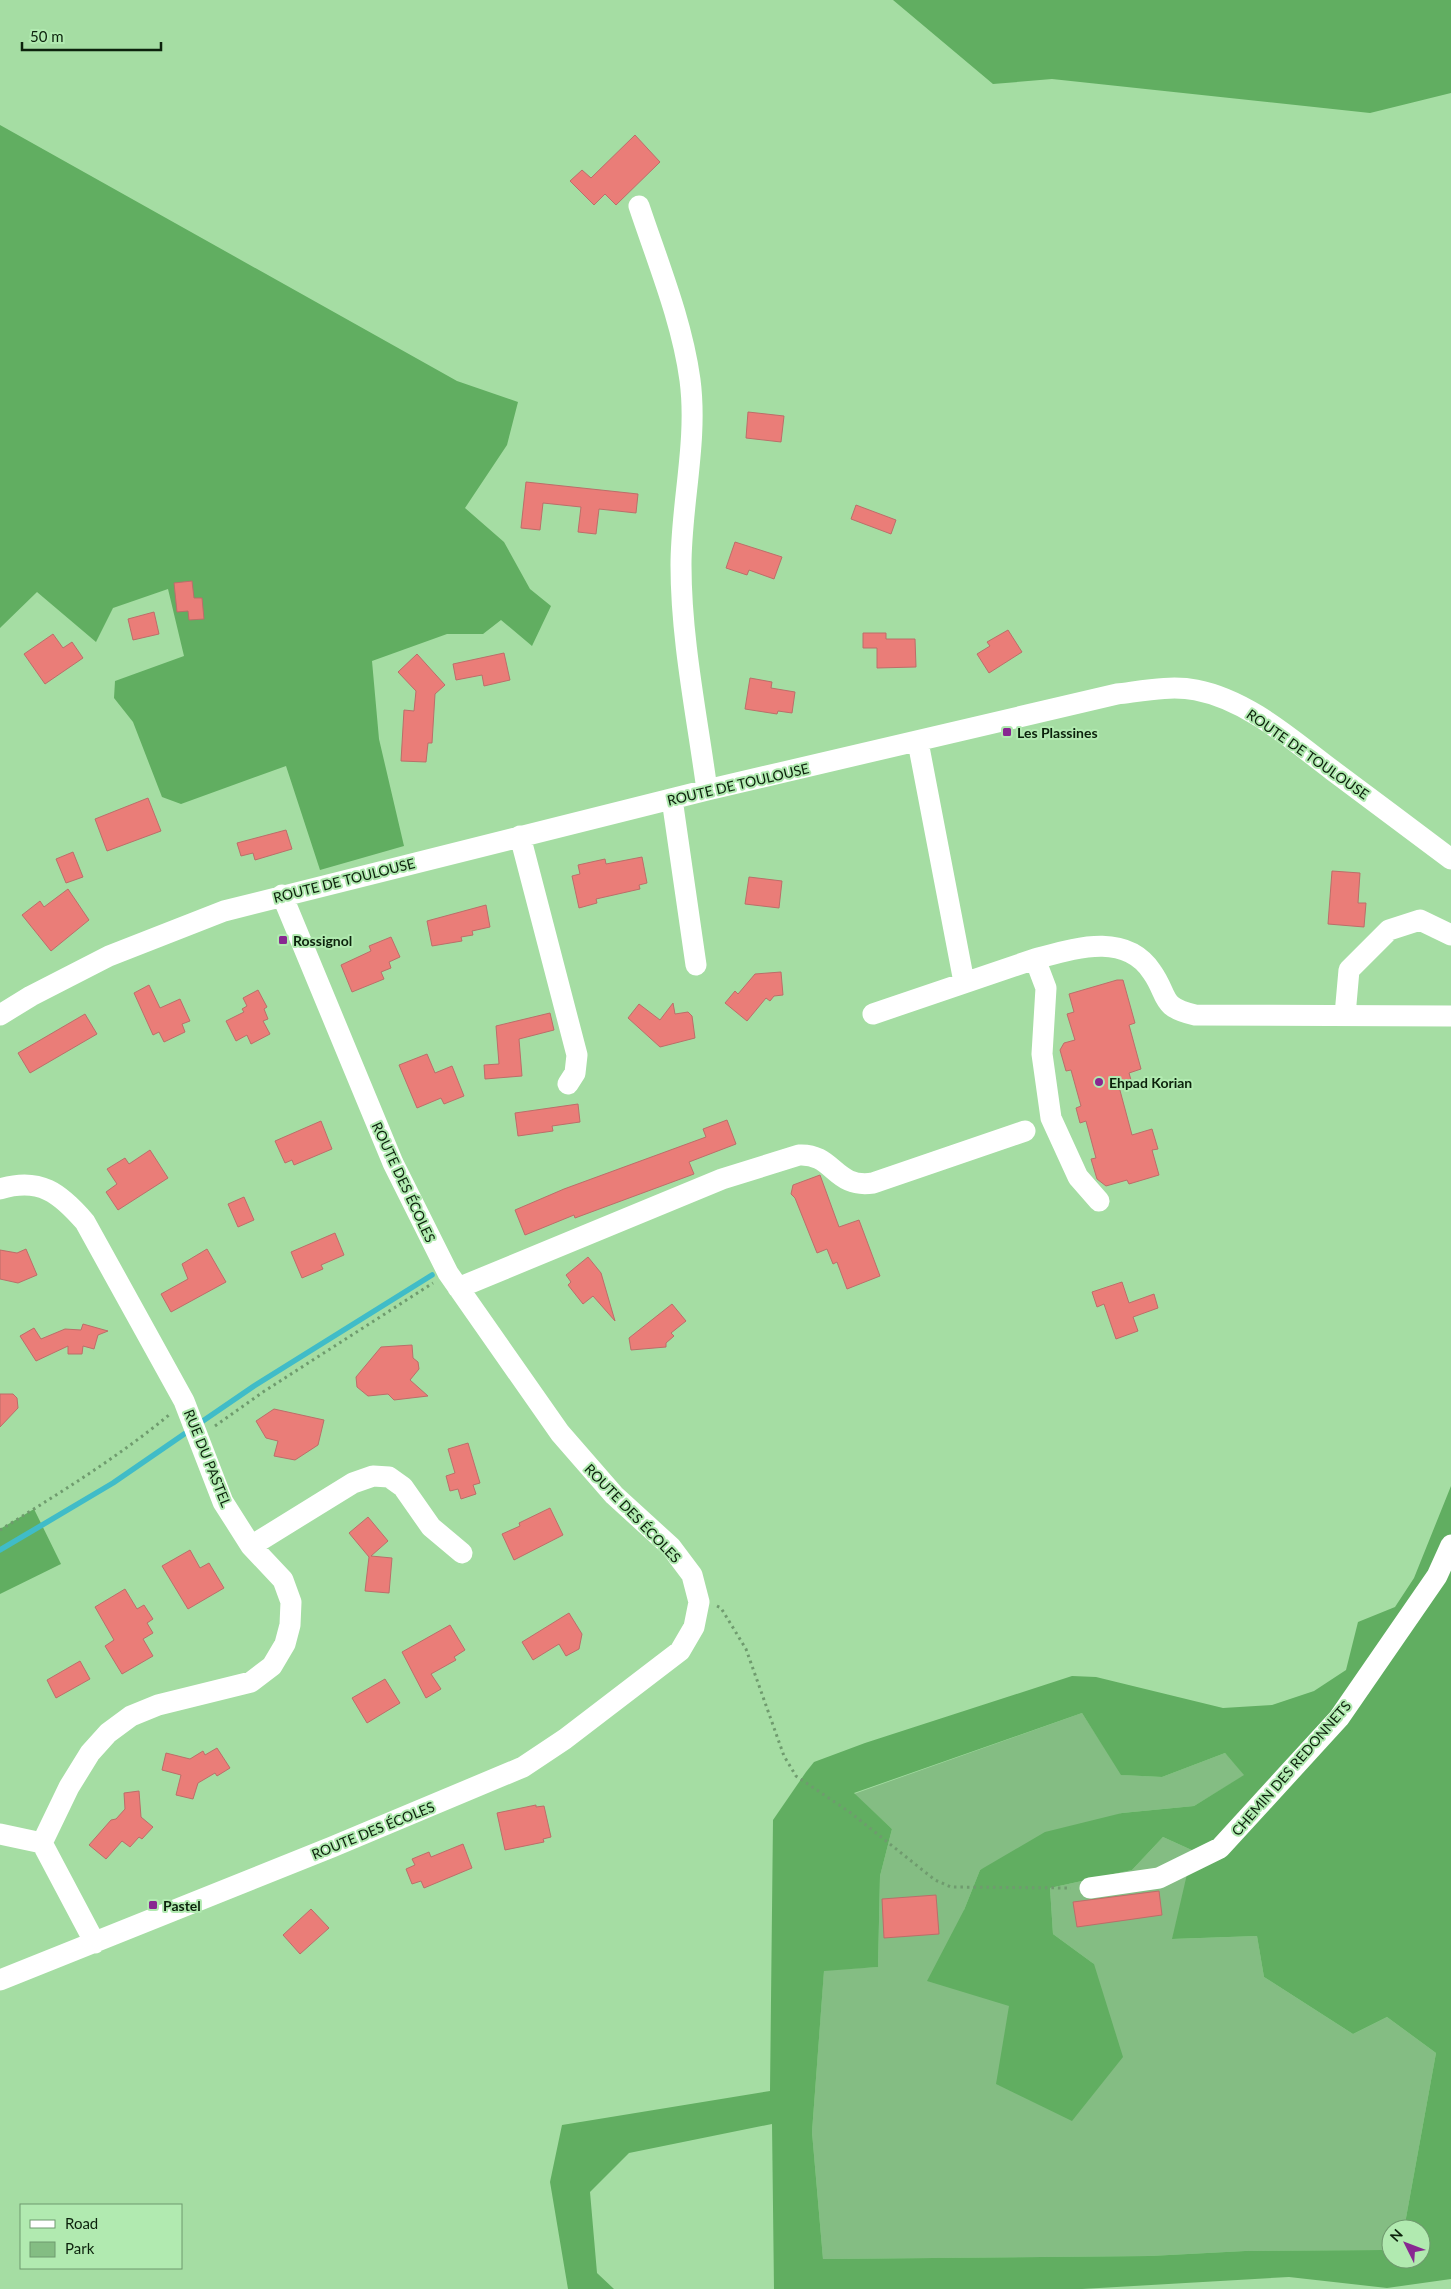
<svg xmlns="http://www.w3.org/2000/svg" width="1451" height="2289" font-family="Lato,sans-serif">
  <rect width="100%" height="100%" fill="#a5dda3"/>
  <!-- green -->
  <path fill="#84bd83" d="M 1082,1713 L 1122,1775 L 1162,1777 L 1225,1753 L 1245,1775 L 1194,1806 L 1122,1813 L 980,1870 L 964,1910 L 1094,1964 L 1053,1934 L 1050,1888 L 1132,1870 L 1163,1837 L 1196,1852 L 1173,1939 L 1257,1936 L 1264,1977 L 1353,2034 L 1387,2017 L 1436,2053 L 1404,2229 L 1391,2229 L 1391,2243 L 1384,2250 L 1245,2251 L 1150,2256 L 823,2259 L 812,2132 L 824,1970 L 878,1967 L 880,1876 L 892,1829 L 854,1794 Z"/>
  <!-- forest -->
  <path fill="#61ae61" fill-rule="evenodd" d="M 893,0 L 1451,0 L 1451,93 L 1370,113 L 1052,79 L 993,84 Z
    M 0,125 L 457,381 L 518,402 L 507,445 L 465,508 L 504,542 L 530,589 L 551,606 L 532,646 L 501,620 L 483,634 L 447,634 L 372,661 L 379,739 L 404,846 L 320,870 L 286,766 L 181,804 L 162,797 L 133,722 L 114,698 L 115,681 L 184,656 L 168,589 L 113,608 L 96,642 L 37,592 L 0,628 Z
    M 1451,1486 L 1451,2279 L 1387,2288 L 1289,2277 L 1082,2289 L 774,2289 L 772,2124 L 629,2153 L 590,2192 L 597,2273 L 614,2289 L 568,2289 L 550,2182 L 562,2125 L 770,2091 L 773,1820 L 806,1772 L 814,1762 L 865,1743 L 1072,1676 L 1096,1677 L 1223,1708 L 1272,1705 L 1314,1691 L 1346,1670 L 1358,1622 L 1395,1607 L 1414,1578 ZM 1082,1713 L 1121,1775 L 1162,1777 L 1225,1753 L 1244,1775 L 1194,1806 L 1122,1813 L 1045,1832 L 980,1870 L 964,1910 L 927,1981 L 1009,2006 L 996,2084 L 1072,2121 L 1123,2057 L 1094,1964 L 1053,1934 L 1050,1888 L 1132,1870 L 1163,1837 L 1196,1852 L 1187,1874 L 1172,1939 L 1257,1936 L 1264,1977 L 1353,2034 L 1387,2017 L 1436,2053 L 1404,2229 L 1421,2229 L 1421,2259 L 1391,2259 L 1391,2243 L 1384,2250 L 1245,2251 L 1150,2256 L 823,2259 L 812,2132 L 824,1971 L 878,1967 L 880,1876 L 892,1829 L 854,1793 Z
    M 34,1509 L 61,1564 L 0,1594 L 0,1529 Z"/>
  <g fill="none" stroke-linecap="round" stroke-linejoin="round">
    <!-- stream -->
    <path stroke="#40bcc8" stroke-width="5.5" d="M 197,1425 L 254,1386 L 432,1275
      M 0,1550 L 113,1483 L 190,1430"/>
  </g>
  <!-- building -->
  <path fill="#ea7d78" stroke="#bb6e69" d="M 635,135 L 660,162 L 616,205 L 605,194 L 594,205 L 570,181 L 582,170 L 591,178 Z
    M 748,412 L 784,416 L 781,442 L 746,438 Z
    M 526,482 L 638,494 L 636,513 L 599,509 L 596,534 L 578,532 L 581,507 L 543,503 L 540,530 L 521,528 Z
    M 856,505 L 896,520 L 891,534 L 851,519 Z
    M 735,542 L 782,557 L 774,579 L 749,570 L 747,575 L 726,568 Z
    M 192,581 L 194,598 L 202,598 L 204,619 L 189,620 L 188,611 L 177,612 L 174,583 Z
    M 154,612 L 159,634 L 133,640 L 128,619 Z
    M 1008,630 L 1022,652 L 989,673 L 977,654 L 990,646 L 987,642 Z
    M 863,633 L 886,633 L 886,639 L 915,639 L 916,667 L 877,668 L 877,648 L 863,648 Z
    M 53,634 L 63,648 L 72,642 L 83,658 L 45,684 L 24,654 Z
    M 504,653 L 510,680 L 484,686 L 482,675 L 456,680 L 453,664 Z
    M 417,654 L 445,685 L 435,694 L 432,743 L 428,743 L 426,762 L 401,761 L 404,710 L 414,711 L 416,691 L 398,672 Z
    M 750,678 L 772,682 L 771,688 L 795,692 L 792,713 L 778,711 L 777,714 L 745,709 Z
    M 148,798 L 161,831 L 107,851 L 95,819 Z
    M 286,830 L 292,849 L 255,860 L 253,853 L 241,856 L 237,843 Z
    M 73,852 L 83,877 L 66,883 L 56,859 Z
    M 642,857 L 647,883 L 639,885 L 640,889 L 596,899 L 597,903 L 579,908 L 572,876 L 580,874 L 578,865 L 605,859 L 606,864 Z
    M 1332,871 L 1360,873 L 1358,903 L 1366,903 L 1364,927 L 1328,924 Z
    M 749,877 L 782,881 L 779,908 L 745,904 Z
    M 68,889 L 89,920 L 51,951 L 22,915 L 40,901 L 44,907 Z
    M 486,905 L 490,927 L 472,931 L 473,935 L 461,937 L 462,941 L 432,946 L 427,921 Z
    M 391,937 L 400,957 L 389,962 L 391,968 L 381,972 L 384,979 L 352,992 L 341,965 L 371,951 L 369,946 Z
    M 781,972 L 783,995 L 774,996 L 770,1001 L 766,998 L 747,1021 L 725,1003 L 735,991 L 738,994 L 755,974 Z
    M 1117,980 L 1123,980 L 1135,1023 L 1129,1025 L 1141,1069 L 1129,1073 L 1131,1080 L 1118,1083 L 1132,1135 L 1152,1129 L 1158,1149 L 1152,1150 L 1159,1175 L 1129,1184 L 1127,1180 L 1106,1186 L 1097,1179 L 1091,1159 L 1096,1158 L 1086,1121 L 1080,1123 L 1076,1108 L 1081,1106 L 1071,1070 L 1066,1071 L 1060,1050 L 1064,1043 L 1075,1040 L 1067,1014 L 1074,1012 L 1069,994 Z
    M 149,985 L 160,1008 L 180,999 L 190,1021 L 182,1024 L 185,1032 L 164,1042 L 159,1032 L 153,1035 L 134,993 Z
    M 258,990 L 267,1007 L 264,1009 L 268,1019 L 263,1021 L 270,1034 L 251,1044 L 247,1035 L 236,1041 L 226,1021 L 244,1012 L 242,1009 L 247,1006 L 243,998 Z
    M 673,1003 L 675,1014 L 688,1012 L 692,1016 L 695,1038 L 660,1047 L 628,1018 L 639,1004 L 660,1020 Z
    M 550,1013 L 554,1030 L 519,1039 L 522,1076 L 485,1079 L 484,1065 L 499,1064 L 496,1026 Z
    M 85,1014 L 97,1034 L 30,1073 L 18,1053 Z
    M 427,1054 L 435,1073 L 452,1066 L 464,1096 L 444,1104 L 441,1098 L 417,1108 L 399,1065 Z
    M 578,1104 L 580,1122 L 552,1126 L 553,1131 L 518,1136 L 515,1113 Z
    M 727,1120 L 736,1144 L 689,1162 L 694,1174 L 575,1218 L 574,1215 L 525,1235 L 515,1210 L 564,1189 L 706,1137 L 703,1129 Z
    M 321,1121 L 332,1149 L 294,1165 L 292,1160 L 285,1163 L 275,1141 Z
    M 150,1150 L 168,1178 L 118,1210 L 106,1192 L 117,1184 L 107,1169 L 125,1158 L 129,1164 Z
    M 820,1175 L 839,1227 L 859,1220 L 880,1276 L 847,1289 L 837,1262 L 833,1264 L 827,1249 L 817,1253 L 795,1198 L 791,1194 L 793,1185 Z
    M 244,1197 L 254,1220 L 238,1227 L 228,1204 Z
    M 335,1233 L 344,1255 L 321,1265 L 323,1269 L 302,1278 L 291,1252 Z
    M 26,1249 L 37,1275 L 18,1283 L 0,1279 L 0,1250 L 17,1253 Z
    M 207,1249 L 226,1282 L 171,1312 L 161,1294 L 188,1279 L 182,1264 Z
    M 588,1257 L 601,1273 L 615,1321 L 593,1296 L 583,1304 L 568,1285 L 571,1282 L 566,1275 Z
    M 1122,1282 L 1129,1303 L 1154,1294 L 1158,1308 L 1133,1317 L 1138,1331 L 1116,1339 L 1104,1304 L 1097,1307 L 1092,1292 Z
    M 672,1304 L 686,1321 L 671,1333 L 674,1336 L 666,1343 L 666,1347 L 631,1350 L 629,1338 Z
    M 83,1324 L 108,1331 L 98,1335 L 94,1349 L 83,1346 L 82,1354 L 68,1354 L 68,1346 L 36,1361 L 20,1336 L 34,1328 L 41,1339 L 65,1329 L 81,1330 Z
    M 412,1345 L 413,1358 L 418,1362 L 419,1369 L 410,1380 L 428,1396 L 394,1400 L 388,1394 L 368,1396 L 357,1387 L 356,1377 L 381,1347 Z
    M 0,1394 L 13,1394 L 17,1398 L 18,1408 L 0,1427 Z
    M 274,1409 L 324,1420 L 318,1445 L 295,1460 L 274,1456 L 278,1441 L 266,1438 L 256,1421 Z
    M 468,1443 L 480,1483 L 473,1485 L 476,1494 L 461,1499 L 458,1489 L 450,1491 L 446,1476 L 455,1473 L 448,1449 Z
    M 550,1508 L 563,1535 L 514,1560 L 502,1534 L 520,1526 L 519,1523 Z
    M 368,1517 L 388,1541 L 371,1556 L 392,1558 L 389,1593 L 365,1591 L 369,1557 L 349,1533 Z
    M 190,1550 L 200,1568 L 209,1563 L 224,1588 L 188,1609 L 162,1566 Z
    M 125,1589 L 137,1609 L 144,1605 L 153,1619 L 147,1623 L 153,1633 L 143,1639 L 153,1656 L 122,1674 L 105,1646 L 114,1640 L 95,1607 Z
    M 569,1613 L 582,1634 L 579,1649 L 566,1656 L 559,1644 L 533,1660 L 522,1642 Z
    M 450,1625 L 465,1650 L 454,1657 L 456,1660 L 431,1674 L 441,1689 L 426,1698 L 402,1652 Z
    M 80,1661 L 90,1679 L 56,1698 L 47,1680 Z
    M 385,1679 L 400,1703 L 367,1723 L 352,1698 Z
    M 217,1748 L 230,1768 L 217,1776 L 215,1773 L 198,1783 L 193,1799 L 176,1795 L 181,1775 L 162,1770 L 166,1753 L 190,1759 L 203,1751 L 205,1755 Z
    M 139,1791 L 141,1817 L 153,1827 L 142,1839 L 139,1837 L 130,1847 L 122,1841 L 106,1859 L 89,1845 L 111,1820 L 116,1819 L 125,1809 L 124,1793 Z
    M 536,1805 L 536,1807 L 544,1806 L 551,1837 L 543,1839 L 544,1842 L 505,1850 L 497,1813 Z
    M 463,1844 L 472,1868 L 424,1888 L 421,1881 L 412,1884 L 406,1869 L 415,1865 L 412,1859 L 429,1852 L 431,1857 Z
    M 1159,1891 L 1162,1915 L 1077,1927 L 1073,1902 Z
    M 936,1895 L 939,1934 L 884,1938 L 882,1899 Z
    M 311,1909 L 329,1928 L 300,1954 L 283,1935 Z"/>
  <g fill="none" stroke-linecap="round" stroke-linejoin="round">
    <!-- path -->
    <path stroke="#6f9b6e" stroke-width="3" stroke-dasharray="2.5 4" stroke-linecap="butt" d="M 215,1426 L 263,1392 L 433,1283
      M 0,1530 C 58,1494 117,1458 169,1415
      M 717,1606 L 721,1608 L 746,1649 L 784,1756 L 796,1776 L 851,1813 L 935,1880 L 951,1887 L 1071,1888"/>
    <!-- minor -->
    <path stroke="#fff" stroke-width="21" d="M 639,206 C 658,263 682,321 690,380 C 698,441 681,504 681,565 C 681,640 697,716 707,790
      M 918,742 L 964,982
      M 672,799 L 696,965
      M 520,836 L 577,1055 L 575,1073 L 568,1084
      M 1035,959 C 1073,949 1125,931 1152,972 C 1169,996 1159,1007 1195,1015 L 1451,1016
      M 873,1014 L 1035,959 L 1046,988 L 1042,1054 L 1051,1118 L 1078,1177 L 1099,1201
      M 0,1015 L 31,996 L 109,956 L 224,911 L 707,790 L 1117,694 C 1142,691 1171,685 1196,690 C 1248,700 1292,740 1332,770 C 1372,800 1411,829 1451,859
      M 1345,1015 L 1349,970 L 1389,930 L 1420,920 L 1451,935
      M 0,1189 C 40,1177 60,1193 85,1222 L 184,1401 L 223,1502 L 251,1546 L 283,1580 L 291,1602 L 290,1625 L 285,1644 L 272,1666 L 251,1682 L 158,1705 L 131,1716 L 108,1733 L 90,1753 L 69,1787 L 42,1843
      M 458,1288 L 722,1179 L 799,1155 C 834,1153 834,1189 873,1183 L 1025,1131
      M 251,1546 L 353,1483 L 373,1476 L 389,1477 L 403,1487 L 431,1527 L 462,1553
      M 0,1834 L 42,1843 L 95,1943
      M 1090,1888 L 1159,1878 L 1220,1848 L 1339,1718 L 1437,1576 L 1451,1545
      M 0,1980 L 332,1847 L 523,1767 L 565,1739 L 680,1651 L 694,1627 L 699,1602 L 692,1575 L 671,1547 L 614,1495 L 560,1433 L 448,1273 L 393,1163 L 282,895"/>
  </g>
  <!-- markers -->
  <g fill="#882791" stroke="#b1eab0" stroke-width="2">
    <rect x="1002" y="727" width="10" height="10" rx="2.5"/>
    <rect x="278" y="935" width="10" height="10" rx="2.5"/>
    <circle cx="1099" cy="1082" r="5"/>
    <rect x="148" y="1900" width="10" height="10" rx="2.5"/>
  </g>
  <g text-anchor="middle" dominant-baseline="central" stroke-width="4" stroke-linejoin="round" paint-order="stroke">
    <!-- poi labels -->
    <g font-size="14" font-weight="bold" fill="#0c220c" stroke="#b1eab0" text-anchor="start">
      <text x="1017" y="732">Les Plassines</text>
      <text x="293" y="940">Rossignol</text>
      <text x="1109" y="1082">Ehpad Korian</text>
      <text x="163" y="1905">Pastel</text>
    </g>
    <!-- street labels -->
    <g font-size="14" fill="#0c220c" stroke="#b1eab0">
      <text transform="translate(1308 754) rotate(35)">ROUTE DE TOULOUSE</text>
      <text transform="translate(738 784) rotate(-13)">ROUTE DE TOULOUSE</text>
      <text transform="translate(344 880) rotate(-14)">ROUTE DE TOULOUSE</text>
      <text transform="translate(404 1182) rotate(65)">ROUTE DES ÉCOLES</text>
      <text transform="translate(208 1458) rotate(68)">RUE DU PASTEL</text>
      <text transform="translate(633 1513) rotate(46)">ROUTE DES ÉCOLES</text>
      <text transform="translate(1291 1768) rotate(-49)">CHEMIN DES REDONNETS</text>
      <text transform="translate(373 1830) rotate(-22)">ROUTE DES ÉCOLES</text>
    </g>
  </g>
  <!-- legend -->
  <rect x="20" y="2204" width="162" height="65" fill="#b1eab0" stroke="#6f9a6e"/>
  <rect x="30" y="2220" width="25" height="8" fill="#ffffff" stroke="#6f9a6e"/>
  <text x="65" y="2229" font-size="15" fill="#0c220c">Road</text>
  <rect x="30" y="2242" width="25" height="15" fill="#84bd83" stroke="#6f9a6e"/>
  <text x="65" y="2254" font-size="15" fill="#0c220c">Park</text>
  <!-- north arrow -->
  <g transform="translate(1406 2244) rotate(312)"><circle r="24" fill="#b1eab0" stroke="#6f9a6e"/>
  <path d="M0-4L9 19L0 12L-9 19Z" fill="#882791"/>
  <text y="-8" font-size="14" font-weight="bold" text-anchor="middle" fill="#0c220c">N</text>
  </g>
  <!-- scale -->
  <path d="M22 42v8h139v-8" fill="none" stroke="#0c220c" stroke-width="2.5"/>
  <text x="30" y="42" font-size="15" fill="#0c220c" stroke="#b1eab0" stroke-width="4" paint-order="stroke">50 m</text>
</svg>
